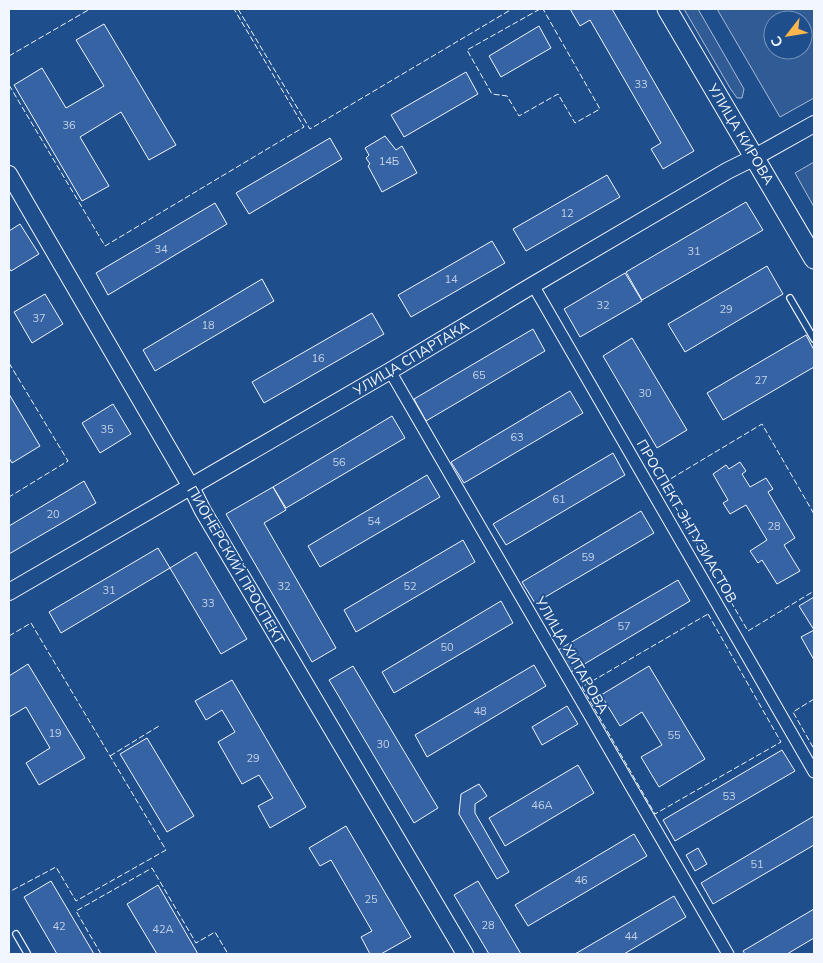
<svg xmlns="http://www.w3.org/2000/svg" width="823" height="963" font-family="Mulish,sans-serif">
  <rect width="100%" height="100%" fill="#1f4e8c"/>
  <!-- green -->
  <path fill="#305b95" stroke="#a8bbd7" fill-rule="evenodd" d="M 684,9 L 698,9 L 744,89 L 742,98 L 737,98 L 730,88 Z
    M 717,9 L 814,9 L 814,98 L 780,117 ZM 773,20 L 803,20 L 803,50 L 773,50 Z
    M 814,162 L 814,207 L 795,173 Z"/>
  <!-- building -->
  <path fill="#3563a3" stroke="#f2f6ff" d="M 570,9 L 612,9 L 694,151 L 663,169 L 651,149 L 661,143 L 590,20 L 580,26 Z
    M 104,24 L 176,145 L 149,160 L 121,112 L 80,137 L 109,186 L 82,201 L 14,85 L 42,68 L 66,108 L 104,86 L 76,40 Z
    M 539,26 L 551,48 L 501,77 L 489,56 Z
    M 466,72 L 478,94 L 404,137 L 391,115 Z
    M 385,136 L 396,150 L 402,146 L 417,173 L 382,192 L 368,166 L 370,164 L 366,158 L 369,155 L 365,148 Z
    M 330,138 L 342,159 L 249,214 L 236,193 Z
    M 607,175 L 620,197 L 526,251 L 513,229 Z
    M 746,202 L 763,230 L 642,300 L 626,272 Z
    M 215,203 L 227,224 L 108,295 L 96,273 Z
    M 20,224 L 39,254 L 11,271 L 9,268 L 9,231 Z
    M 492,241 L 505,263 L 411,317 L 398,295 Z
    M 767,266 L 783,294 L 685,352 L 668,324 Z
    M 625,273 L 642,301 L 580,337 L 564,309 Z
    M 262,279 L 274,301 L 155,371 L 143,350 Z
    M 45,294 L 63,324 L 32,343 L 14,312 Z
    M 372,313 L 384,334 L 264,403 L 252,382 Z
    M 533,329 L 545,351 L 426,421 L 414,399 Z
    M 806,335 L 814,350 L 814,367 L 723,420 L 707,393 Z
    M 632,338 L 687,430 L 657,448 L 603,356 Z
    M 570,391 L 583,413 L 464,483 L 451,462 Z
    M 9,394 L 40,446 L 12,463 L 9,458 Z
    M 113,404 L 131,434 L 100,453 L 82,423 Z
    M 392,416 L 405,438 L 286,508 L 273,487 Z
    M 613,453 L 625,475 L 506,545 L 493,524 Z
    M 740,462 L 746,471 L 742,474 L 750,487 L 766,478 L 773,489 L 768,492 L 795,538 L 784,545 L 800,571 L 777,584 L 762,560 L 758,563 L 750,551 L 767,540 L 746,505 L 730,514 L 723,503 L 728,500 L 713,474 L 726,465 L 729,469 Z
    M 427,475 L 440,497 L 320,567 L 308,546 Z
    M 84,481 L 96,503 L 9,554 L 9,526 Z
    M 273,487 L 286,510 L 264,523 L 336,648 L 312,662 L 226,514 Z
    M 641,511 L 654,533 L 535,603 L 522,582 Z
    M 463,540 L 475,562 L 356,632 L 344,610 Z
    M 158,548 L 170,568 L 61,633 L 49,612 Z
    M 196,552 L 247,639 L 221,654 L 170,568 Z
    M 678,580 L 690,601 L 571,672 L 558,650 Z
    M 814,597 L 814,660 L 801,637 L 814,630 L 799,606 Z
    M 501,601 L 513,623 L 394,693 L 382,672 Z
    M 28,664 L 85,758 L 39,785 L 26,763 L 50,748 L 26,707 L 9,717 L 9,676 Z
    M 534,665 L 546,686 L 427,757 L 415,735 Z
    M 353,666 L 438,808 L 414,823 L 329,680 Z
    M 649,666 L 705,759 L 659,787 L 641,757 L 662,745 L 642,712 L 620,726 L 601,695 Z
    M 232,680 L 306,807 L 270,828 L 258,806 L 273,798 L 259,775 L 242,784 L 218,742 L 235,732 L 222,710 L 206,720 L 195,701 Z
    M 567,706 L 578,724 L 542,745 L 532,727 Z
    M 147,738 L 194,816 L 167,832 L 120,754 Z
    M 782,750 L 795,771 L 675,841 L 663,820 Z
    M 578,765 L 594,793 L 505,846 L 489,818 Z
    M 479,784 L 487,796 L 475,804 L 475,813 L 509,872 L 497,879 L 459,814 L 461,794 Z
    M 814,816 L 814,845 L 713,904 L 701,883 Z
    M 346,826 L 411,937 L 381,954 L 370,954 L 361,937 L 372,931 L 331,860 L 320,866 L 309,848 Z
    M 634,834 L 647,856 L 528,926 L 515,905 Z
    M 698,848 L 707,864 L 695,871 L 686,855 Z
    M 51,881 L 94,954 L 57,954 L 24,897 Z
    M 478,881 L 521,954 L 489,954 L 454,895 Z
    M 158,885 L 198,954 L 157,954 L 127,904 Z
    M 674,896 L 686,917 L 624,954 L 575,954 Z
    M 814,909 L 814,938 L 787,954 L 745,954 L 743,951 Z"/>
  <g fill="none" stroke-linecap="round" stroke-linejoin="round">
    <!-- lane casing -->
    <g stroke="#f2f6ff" stroke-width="8">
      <path id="lane" d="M 790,298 L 814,339
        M 16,934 L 27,953"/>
    </g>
    <!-- street casing -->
    <g stroke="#f2f6ff" stroke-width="13">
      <path id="street" d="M 533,285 L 814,772
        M 390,371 L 728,954"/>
    </g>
    <!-- secondary casing -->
    <g stroke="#f2f6ff" stroke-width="18">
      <path id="secondary" d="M 9,174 L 191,487 L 203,511 L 465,954
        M 9,592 L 390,371 L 533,285 L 727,171 L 755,157 L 814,124"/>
    </g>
    <!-- primary casing -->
    <g stroke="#f2f6ff" stroke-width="21">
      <path id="primary" d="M 667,9 L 814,259"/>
    </g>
    <!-- lane -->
    <use href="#lane" stroke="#1f4e8c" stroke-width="5.5"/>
    <!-- street -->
    <use href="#street" stroke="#1f4e8c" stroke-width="11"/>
    <!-- secondary -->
    <use href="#secondary" stroke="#1f4e8c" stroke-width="16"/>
    <!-- primary -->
    <use href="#primary" stroke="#1f4e8c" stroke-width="19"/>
    <!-- fence -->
    <path stroke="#f2f6ff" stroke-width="1" stroke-dasharray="6 2.5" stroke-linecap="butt" d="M 238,9 L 310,129 L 512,9
      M 540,9 L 467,50 L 492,94 L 507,96 L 519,116 L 558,94 L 575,123 L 600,109 L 543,9
      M 9,56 L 90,9
      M 9,85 L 105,246 L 304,127 L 234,9
      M 9,363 L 68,461 L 9,497
      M 814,514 L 762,424 L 662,484 L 748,631 L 814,591
      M 708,614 L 781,742 L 655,814 L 582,687 Z
      M 9,636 L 31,623 L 166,850 L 76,901 L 56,867 L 9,892 L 9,891
      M 814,699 L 793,712 L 814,749
      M 110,756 L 159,726
      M 101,954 L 76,911 L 152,868 L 196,943 L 215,932 L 228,954"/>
  </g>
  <g text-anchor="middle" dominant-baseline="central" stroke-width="4" stroke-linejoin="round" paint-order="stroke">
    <!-- number labels -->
    <g font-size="11" fill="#c3d1e8">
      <text x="641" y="84">33</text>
      <text x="69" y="125">36</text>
      <text x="389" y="161">14Б</text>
      <text x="567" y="213">12</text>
      <text x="161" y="249">34</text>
      <text x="694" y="251">31</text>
      <text x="451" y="279">14</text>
      <text x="603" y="305">32</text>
      <text x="726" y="309">29</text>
      <text x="39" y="318">37</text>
      <text x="208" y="325">18</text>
      <text x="318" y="358">16</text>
      <text x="479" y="375">65</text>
      <text x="761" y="380">27</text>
      <text x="645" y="393">30</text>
      <text x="107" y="429">35</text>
      <text x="517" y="437">63</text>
      <text x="339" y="462">56</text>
      <text x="559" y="499">61</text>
      <text x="53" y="514">20</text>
      <text x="374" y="521">54</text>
      <text x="774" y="526">28</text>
      <text x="588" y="557">59</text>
      <text x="284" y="586">32</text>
      <text x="410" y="586">52</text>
      <text x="109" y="590">31</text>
      <text x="208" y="603">33</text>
      <text x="624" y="626">57</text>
      <text x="447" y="647">50</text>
      <text x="480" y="711">48</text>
      <text x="55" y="733">19</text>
      <text x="674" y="735">55</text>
      <text x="383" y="744">30</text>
      <text x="253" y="758">29</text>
      <text x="729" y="796">53</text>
      <text x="542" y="805">46А</text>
      <text x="757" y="864">51</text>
      <text x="581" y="880">46</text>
      <text x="371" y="899">25</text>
      <text x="488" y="925">28</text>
      <text x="59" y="926">42</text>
      <text x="163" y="929">42А</text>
      <text x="631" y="936">44</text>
    </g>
    <!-- street labels -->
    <g font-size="14" fill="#f2f6ff" stroke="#1f4e8c">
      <text transform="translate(741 134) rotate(59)">УЛИЦА КИРОВА</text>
      <text transform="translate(411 358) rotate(-31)">УЛИЦА СПАРТАКА</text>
      <text transform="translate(687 521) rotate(60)">ПРОСПЕКТ ЭНТУЗИАСТОВ</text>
      <text transform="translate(236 565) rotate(60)">ПИОНЕРСКИЙ ПРОСПЕКТ</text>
      <text transform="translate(572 655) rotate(60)">УЛИЦА ХИТАРОВА</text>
    </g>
  </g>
  <!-- border -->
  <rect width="823" height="963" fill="none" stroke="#f2f6ff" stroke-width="20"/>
  <!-- north arrow -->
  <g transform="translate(788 35) rotate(239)"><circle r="24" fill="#1f4e8c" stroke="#7391ba"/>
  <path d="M0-4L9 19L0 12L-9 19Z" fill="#ffb74d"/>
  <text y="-8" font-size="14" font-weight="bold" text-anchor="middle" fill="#f2f6ff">С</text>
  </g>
</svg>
